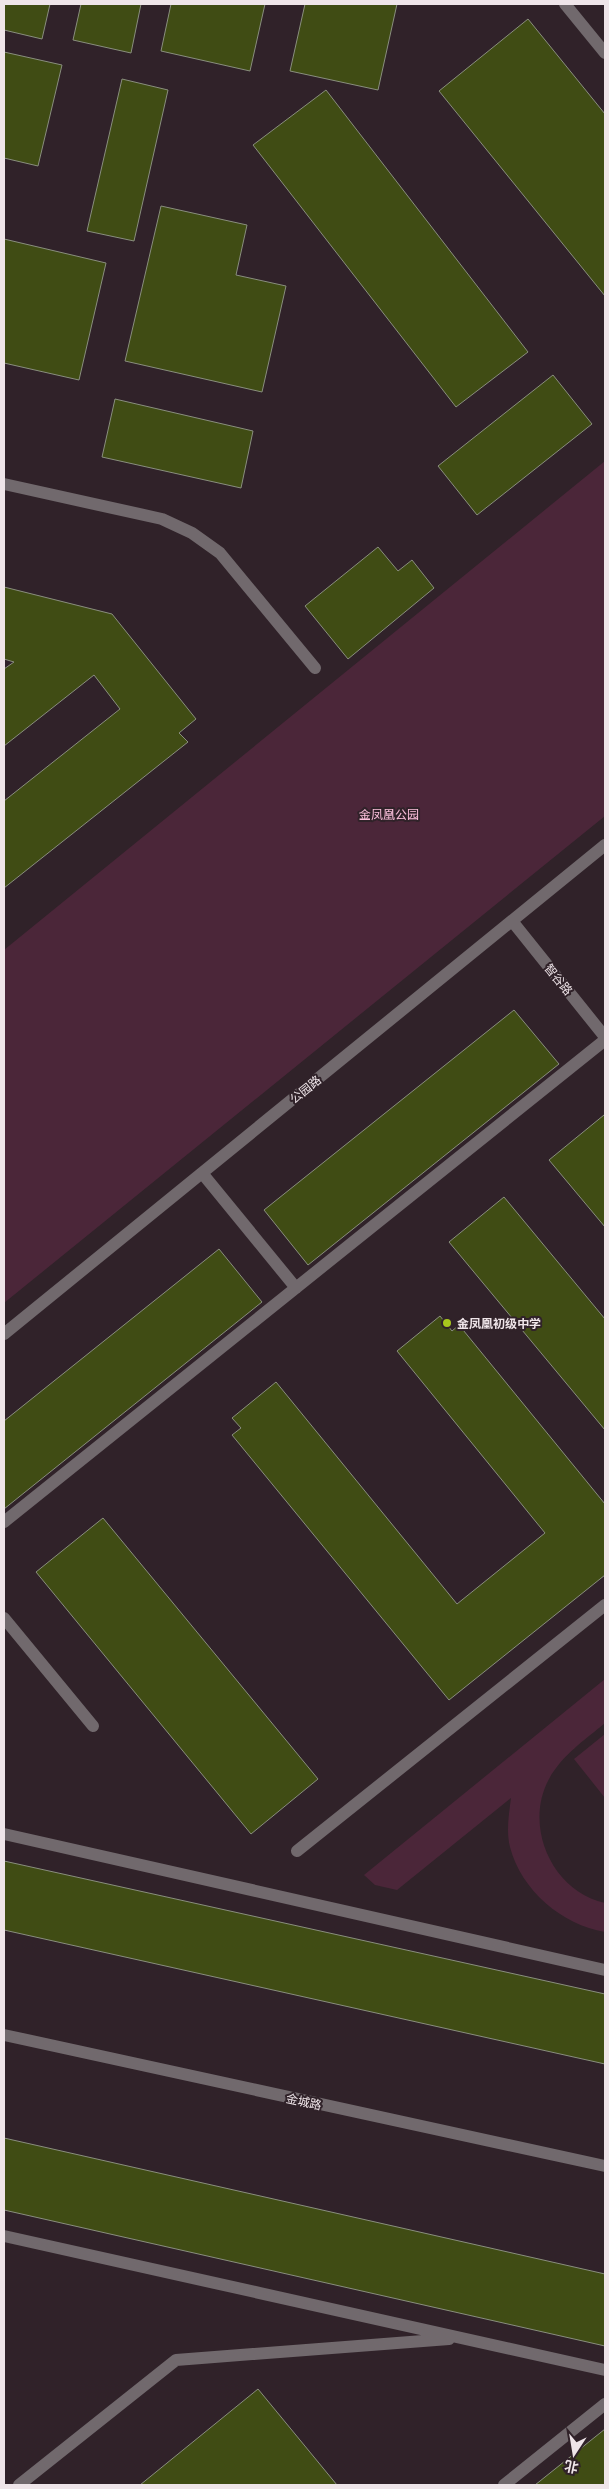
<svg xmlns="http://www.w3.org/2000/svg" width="609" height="2489" font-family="Barlow,'Noto Sans SC',sans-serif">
  <rect width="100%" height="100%" fill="#302229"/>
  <!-- green -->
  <path fill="#4b2639" d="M 605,461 L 605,816 L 4,1303 L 4,950 Z
    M 605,1679 L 605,1723 C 585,1740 562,1755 549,1779 C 523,1827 553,1892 605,1903 L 605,1932 C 562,1925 521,1890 510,1847 C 506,1831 509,1814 511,1798 L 397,1890 L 375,1885 L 364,1875 Z
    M 605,1734 L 605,1798 L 574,1759 Z"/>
  <!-- building -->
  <path fill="#404c14" stroke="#898e7e" d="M 4,4 L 50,4 L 42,39 L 4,30 Z
    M 81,4 L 141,4 L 131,53 L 73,40 Z
    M 171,4 L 265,4 L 250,71 L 161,51 Z
    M 305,4 L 397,4 L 378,90 L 290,71 Z
    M 528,19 L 605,114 L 605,296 L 439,91 Z
    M 4,52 L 62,65 L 38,166 L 4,158 Z
    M 122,79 L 168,90 L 134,241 L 87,231 Z
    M 326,90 L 528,352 L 456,407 L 253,145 Z
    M 161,206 L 247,225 L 236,275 L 286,286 L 262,392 L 125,361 Z
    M 4,239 L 106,263 L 79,380 L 4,363 Z
    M 553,375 L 592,424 L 477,515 L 438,466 Z
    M 115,399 L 253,431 L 241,488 L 102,457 Z
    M 378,547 L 398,571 L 412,560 L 434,588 L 348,659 L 305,606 Z
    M 4,587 L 112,614 L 196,719 L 179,733 L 188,742 L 4,888 L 4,801 L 120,709 L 94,675 L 4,746 L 4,669 L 14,662 L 4,659 Z
    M 514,1010 L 559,1064 L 308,1265 L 264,1210 Z
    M 604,1115 L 605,1117 L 605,1227 L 549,1160 Z
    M 504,1197 L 605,1319 L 605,1430 L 449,1242 Z
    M 219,1249 L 262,1302 L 4,1509 L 4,1421 Z
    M 440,1316 L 452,1331 L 459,1325 L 605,1504 L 605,1575 L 449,1700 L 232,1435 L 241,1428 L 232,1418 L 276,1382 L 457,1604 L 545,1533 L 397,1351 Z
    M 103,1518 L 318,1779 L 251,1834 L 36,1572 Z
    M 4,1861 L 605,1994 L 605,2064 L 4,1930 Z
    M 4,2138 L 605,2274 L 605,2346 L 4,2210 Z
    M 258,2389 L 337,2485 L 140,2485 Z
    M 605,2429 L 605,2485 L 535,2485 Z"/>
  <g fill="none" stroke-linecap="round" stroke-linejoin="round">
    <!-- service -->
    <path stroke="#71696d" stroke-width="12" d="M 565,4 L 605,53
      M 4,484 L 162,519 L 192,533 L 220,553 L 315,668
      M 512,921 L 605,1037
      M 202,1173 L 296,1288
      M 4,1334 L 605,845
      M 4,1522 L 605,1040
      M 4,1618 L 93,1726
      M 4,1834 L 605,1970
      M 297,1851 L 605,1605
      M 4,2236 L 605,2370
      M 19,2485 L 176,2360 L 449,2339
      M 504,2485 L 605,2404"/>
    <!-- minor -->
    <path stroke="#71696d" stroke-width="12" d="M 4,2035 L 605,2166"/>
  </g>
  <!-- markers -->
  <circle fill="#a8c71d" stroke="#302229" stroke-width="2" cx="447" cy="1323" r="5"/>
  <g text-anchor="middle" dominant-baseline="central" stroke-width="4" stroke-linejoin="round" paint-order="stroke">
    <!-- park labels -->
    <g font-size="12" fill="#fcc0dc" stroke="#302229">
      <text x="389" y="814">金凤凰公园</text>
    </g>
    <!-- street labels -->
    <g font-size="12" fill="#efe5e9" stroke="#302229">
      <text transform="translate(559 979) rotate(51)">智谷路</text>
      <text transform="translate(305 1089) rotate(-39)">公园路</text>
      <text transform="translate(304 2101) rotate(12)">金城路</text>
    </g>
    <!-- poi labels -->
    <g font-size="12" font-weight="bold" fill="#efe5e9" stroke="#302229" text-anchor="start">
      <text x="457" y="1323">金凤凰初级中学</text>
    </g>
  </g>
  <!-- border -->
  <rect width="609" height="2489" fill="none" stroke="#efe5e9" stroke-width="10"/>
  <!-- north arrow -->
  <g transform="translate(574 2454) rotate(192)" stroke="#302229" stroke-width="4" paint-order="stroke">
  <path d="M0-4L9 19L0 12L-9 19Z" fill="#efe5e9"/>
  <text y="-8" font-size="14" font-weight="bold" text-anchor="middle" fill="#efe5e9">北</text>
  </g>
</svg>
